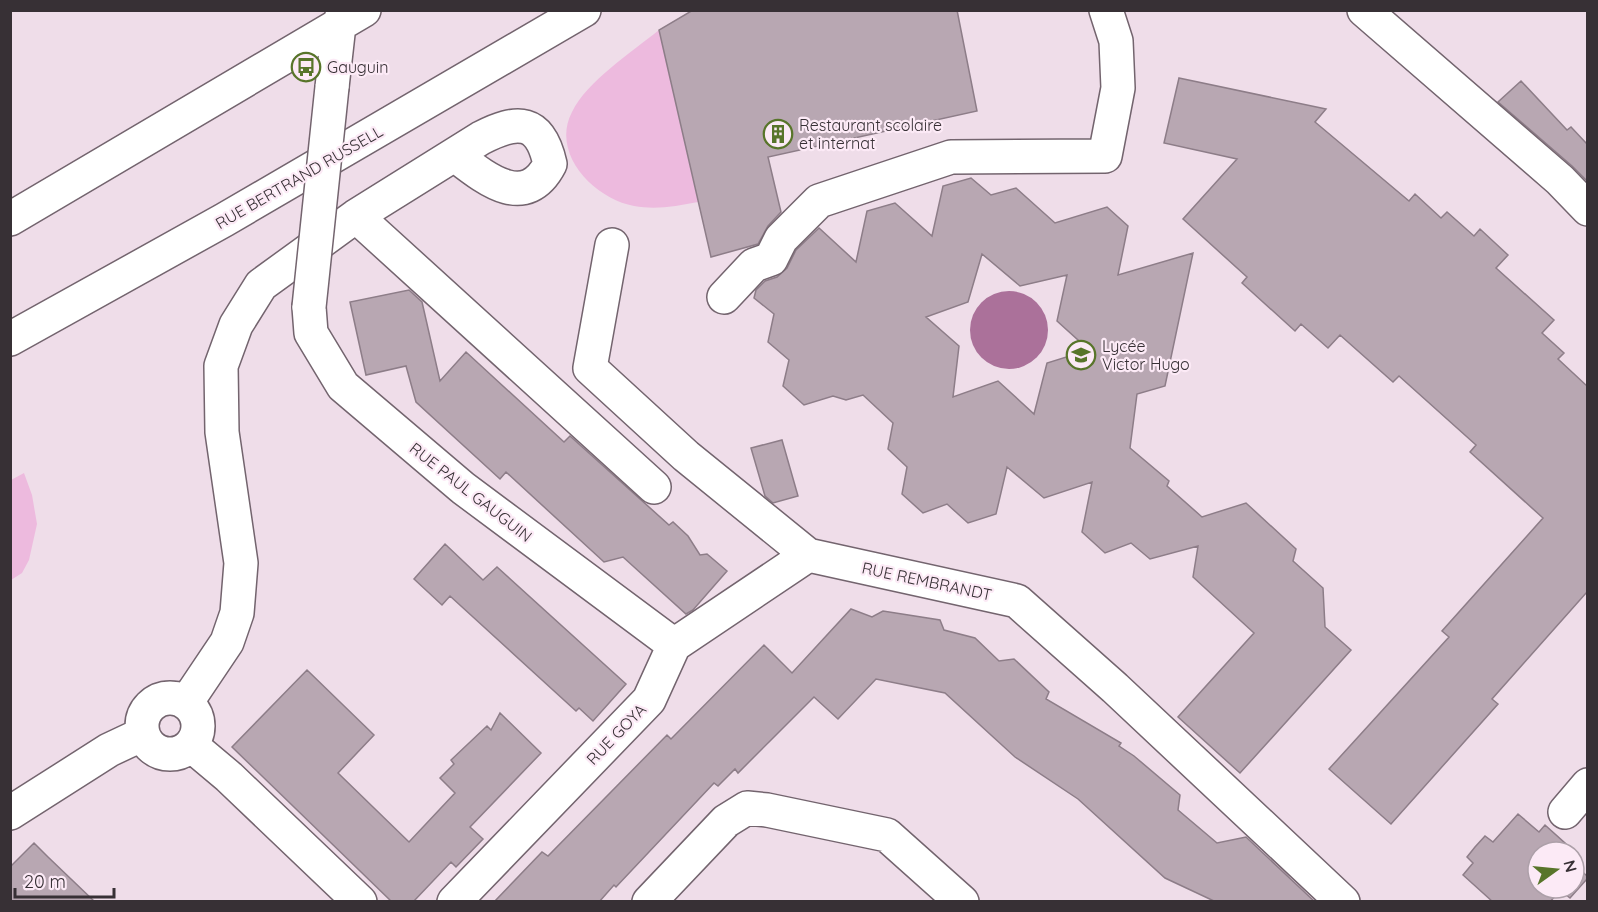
<svg xmlns="http://www.w3.org/2000/svg" width="1598" height="912" font-family="Quicksand,sans-serif">
  <rect width="100%" height="100%" fill="#efdde9"/>
  <!-- green -->
  <path fill="#edbade" d="M 659,30 L 698,202 C 677,206 656,210 634,206 C 595,199 550,154 572,112 C 587,81 632,52 659,30 Z
    M 24,473 L 32,495 L 37,524 L 29,560 L 22,573 L 11,580 L 11,480 Z"/>
  <!-- water -->
  <path fill="#ab719a" d="M970 330a39 39 0 1 1 78 0a39 39 0 1 1-78 0Z"/>
  <!-- building -->
  <path fill="#b8a7b2" stroke="#8d7d88" stroke-width="1.5" fill-rule="evenodd" d="M 693,10 L 957,10 L 977,111 L 768,157 L 781,212 L 768,226 L 758,244 L 711,257 L 659,30 Z
    M 1179,78 L 1326,109 L 1315,122 L 1409,201 L 1415,194 L 1441,218 L 1447,212 L 1474,236 L 1480,229 L 1508,255 L 1496,268 L 1554,320 L 1542,333 L 1564,353 L 1558,359 L 1587,386 L 1587,592 L 1492,699 L 1498,704 L 1391,824 L 1329,769 L 1449,637 L 1442,631 L 1543,518 L 1470,452 L 1476,445 L 1399,376 L 1393,382 L 1340,335 L 1328,348 L 1301,324 L 1295,331 L 1242,283 L 1247,277 L 1183,219 L 1237,159 L 1164,143 Z
    M 1521,81 L 1567,130 L 1571,127 L 1587,144 L 1587,181 L 1572,166 L 1498,102 Z
    M 971,178 L 991,195 L 1016,188 L 1055,223 L 1107,207 L 1128,226 L 1118,275 L 1193,253 L 1165,386 L 1137,394 L 1130,448 L 1169,481 L 1167,486 L 1202,517 L 1246,503 L 1296,549 L 1293,561 L 1323,588 L 1325,627 L 1351,650 L 1240,773 L 1178,717 L 1254,633 L 1193,577 L 1198,546 L 1150,559 L 1131,543 L 1105,553 L 1082,532 L 1092,482 L 1044,498 L 1007,467 L 996,514 L 968,523 L 947,504 L 923,513 L 902,494 L 907,467 L 888,449 L 893,423 L 863,395 L 846,400 L 833,396 L 804,405 L 783,386 L 789,360 L 768,342 L 774,314 L 754,298 L 756,290 L 765,281 L 777,277 L 787,268 L 796,250 L 819,228 L 856,262 L 867,211 L 895,203 L 932,236 L 943,186 ZM 982,254 L 1020,286 L 1067,275 L 1057,321 L 1089,350 L 1047,363 L 1034,414 L 998,381 L 953,397 L 959,346 L 926,317 L 968,302 Z
    M 409,290 L 422,302 L 440,381 L 466,352 L 564,442 L 570,436 L 669,525 L 673,522 L 688,536 L 700,555 L 707,554 L 727,571 L 693,610 L 686,614 L 623,557 L 604,562 L 506,472 L 500,479 L 416,402 L 406,366 L 366,375 L 350,302 Z
    M 782,440 L 798,496 L 773,503 L 765,496 L 751,448 Z
    M 445,544 L 483,580 L 497,567 L 626,684 L 593,721 L 579,708 L 576,711 L 450,596 L 442,605 L 414,579 Z
    M 851,609 L 872,617 L 883,611 L 940,620 L 944,630 L 975,638 L 999,661 L 1014,659 L 1049,692 L 1046,699 L 1121,743 L 1119,746 L 1134,756 L 1180,795 L 1178,810 L 1217,843 L 1246,837 L 1315,902 L 1216,902 L 1165,878 L 1078,799 L 1015,757 L 945,693 L 876,679 L 838,719 L 814,697 L 738,773 L 735,769 L 718,786 L 714,783 L 616,887 L 614,885 L 599,902 L 494,902 L 542,852 L 548,856 L 667,735 L 671,739 L 764,645 L 792,673 Z
    M 307,670 L 374,735 L 338,773 L 409,842 L 455,793 L 440,778 L 454,764 L 451,760 L 487,726 L 491,730 L 500,713 L 541,753 L 470,827 L 483,839 L 456,867 L 451,862 L 413,902 L 392,902 L 232,747 Z
    M 1518,814 L 1539,832 L 1545,825 L 1566,844 L 1561,852 L 1538,852 L 1538,888 L 1574,888 L 1574,864 L 1587,876 L 1587,879 L 1570,898 L 1560,890 L 1550,902 L 1493,902 L 1463,875 L 1473,863 L 1467,857 L 1475,847 L 1485,836 L 1493,842 Z
    M 34,843 L 48,857 L 95,902 L 10,902 L 10,867 Z"/>
  <g fill="none" stroke-linecap="round" stroke-linejoin="round">
    <!-- minor casing -->
    <g stroke="#73646e" stroke-width="36">
      <path id="minor" d="M 1364,10 L 1560,180 L 1588,209
        M 332,87 L 339,25 L 344,10
        M 356,216 L 654,487
        M 10,219 L 364,10
        M 612,245 L 590,368 L 686,456 L 808,555 L 1017,601 L 1115,688 L 1343,902
        M 724,297 L 754,265 L 771,259 L 781,239 L 819,201 L 951,157 L 1105,156 L 1118,88 L 1116,41 L 1106,10
        M 309,307 L 311,333 L 343,386 L 463,488 L 674,645
        M 10,339 L 224,220 L 584,10
        M142 726a28 28 0 1 1 56 0a28 28 0 1 1-56 0Z
        M 186,703 L 227,642 L 237,613 L 241,563 L 222,432 L 221,366 L 236,325 L 261,285 L 356,216 L 481,138 C 518,119 540,119 550,164 C 525,212 485,178 455,155
        M 191,745 L 229,777 L 360,902
        M 1565,812 L 1588,785
        M 10,813 L 109,750 L 143,734
        M 454,902 L 649,700 L 674,645 L 808,555
        M 649,902 L 726,821 L 747,808 L 767,810 L 887,835 L 962,902"/>
    </g>
    <!-- minor -->
    <use href="#minor" stroke="#fff" stroke-width="33"/>
    <!-- minor-bridge casing -->
    <g stroke="#73646e" stroke-width="36" stroke-linecap="butt">
      <path id="minor-bridge" d="M 309,307 L 332,87"/>
    </g>
    <!-- minor-bridge -->
    <use href="#minor-bridge" stroke="#fff" stroke-width="33"/>
  </g>
  <!-- icons -->
  <defs>
    <g id="bus-ring" transform="scale(1.5)"><circle r="9.5" fill="#fceaf6" stroke="#58752a" stroke-width="1.5"/><path d="M-5-6H5V4H4V6H2V4H-2V6H-4V4H-5ZM-3.5-4V0h7V-4ZM-3.5 1.2v1.5H-2V1.2ZM2 1.2v1.5H3.5V1.2Z" fill="#58752a"/></g>
    <g id="building-ring" transform="scale(1.5)"><circle r="9.5" fill="#fceaf6" stroke="#58752a" stroke-width="1.5"/><path d="M-4-6H4V6H1V3H-1V6H-4ZM-2.5-4.3h1.7v1.8h-1.7ZM.8-4.3h1.7v1.8H.8ZM-2.5-1h1.7V.8h-1.7ZM.8-1h1.7V.8H.8Z" fill="#58752a"/></g>
    <g id="school-ring" transform="scale(1.5)"><circle r="9.5" fill="#fceaf6" stroke="#58752a" stroke-width="1.5"/><path d="M0-5L7-2L0 1L-7-2ZM-4 1L0 2.5L4 1V4Q0 6-4 4Z" fill="#58752a"/></g>
  </defs>
  <g fill-rule="evenodd">
    <use href="#bus-ring" x="306" y="67"/>
    <use href="#building-ring" x="778" y="134"/>
    <use href="#school-ring" x="1081" y="355"/>
  </g>
  <g text-anchor="middle" dominant-baseline="central" stroke-width="4.5" stroke-linejoin="round" paint-order="stroke">
    <!-- poi labels -->
    <g font-size="16" fill="#373035" stroke="#fceaf6" text-anchor="start">
      <text x="327" y="67">Gauguin</text>
      <text x="799" y="125">Restaurant scolaire<tspan x="799" dy="18">et internat</tspan></text>
      <text x="1102" y="346">Lycée<tspan x="1102" dy="18">Victor Hugo</tspan></text>
    </g>
    <!-- street labels -->
    <g font-size="16" fill="#373035" stroke="#fceaf6">
      <text transform="translate(299 177) rotate(-30)">RUE BERTRAND RUSSELL</text>
      <text transform="translate(471 492) rotate(38)">RUE PAUL GAUGUIN</text>
      <text transform="translate(927 581) rotate(12)">RUE REMBRANDT</text>
      <text transform="translate(616 734) rotate(-46)">RUE GOYA</text>
    </g>
  </g>
  <!-- border -->
  <rect width="1598" height="912" fill="none" stroke="#373035" stroke-width="24"/>
  <!-- north arrow -->
  <g transform="translate(1556 870) rotate(75)"><circle r="28" fill="#fceaf6" stroke="#ada0a9" stroke-width="1.5"/>
  <path d="M0-4.5L10 22L0 15L-10 22Z" fill="#58752a"/>
  <text y="-9" font-size="16" font-weight="bold" text-anchor="middle" fill="#373035">N</text>
  </g>
  <!-- scale -->
  <path d="M15 888v9h99v-9" fill="none" stroke="#373035" stroke-width="3"/>
  <text x="24" y="888" font-size="18" fill="#373035" stroke="#fceaf6" stroke-width="4.5" paint-order="stroke">20 m</text>
</svg>
